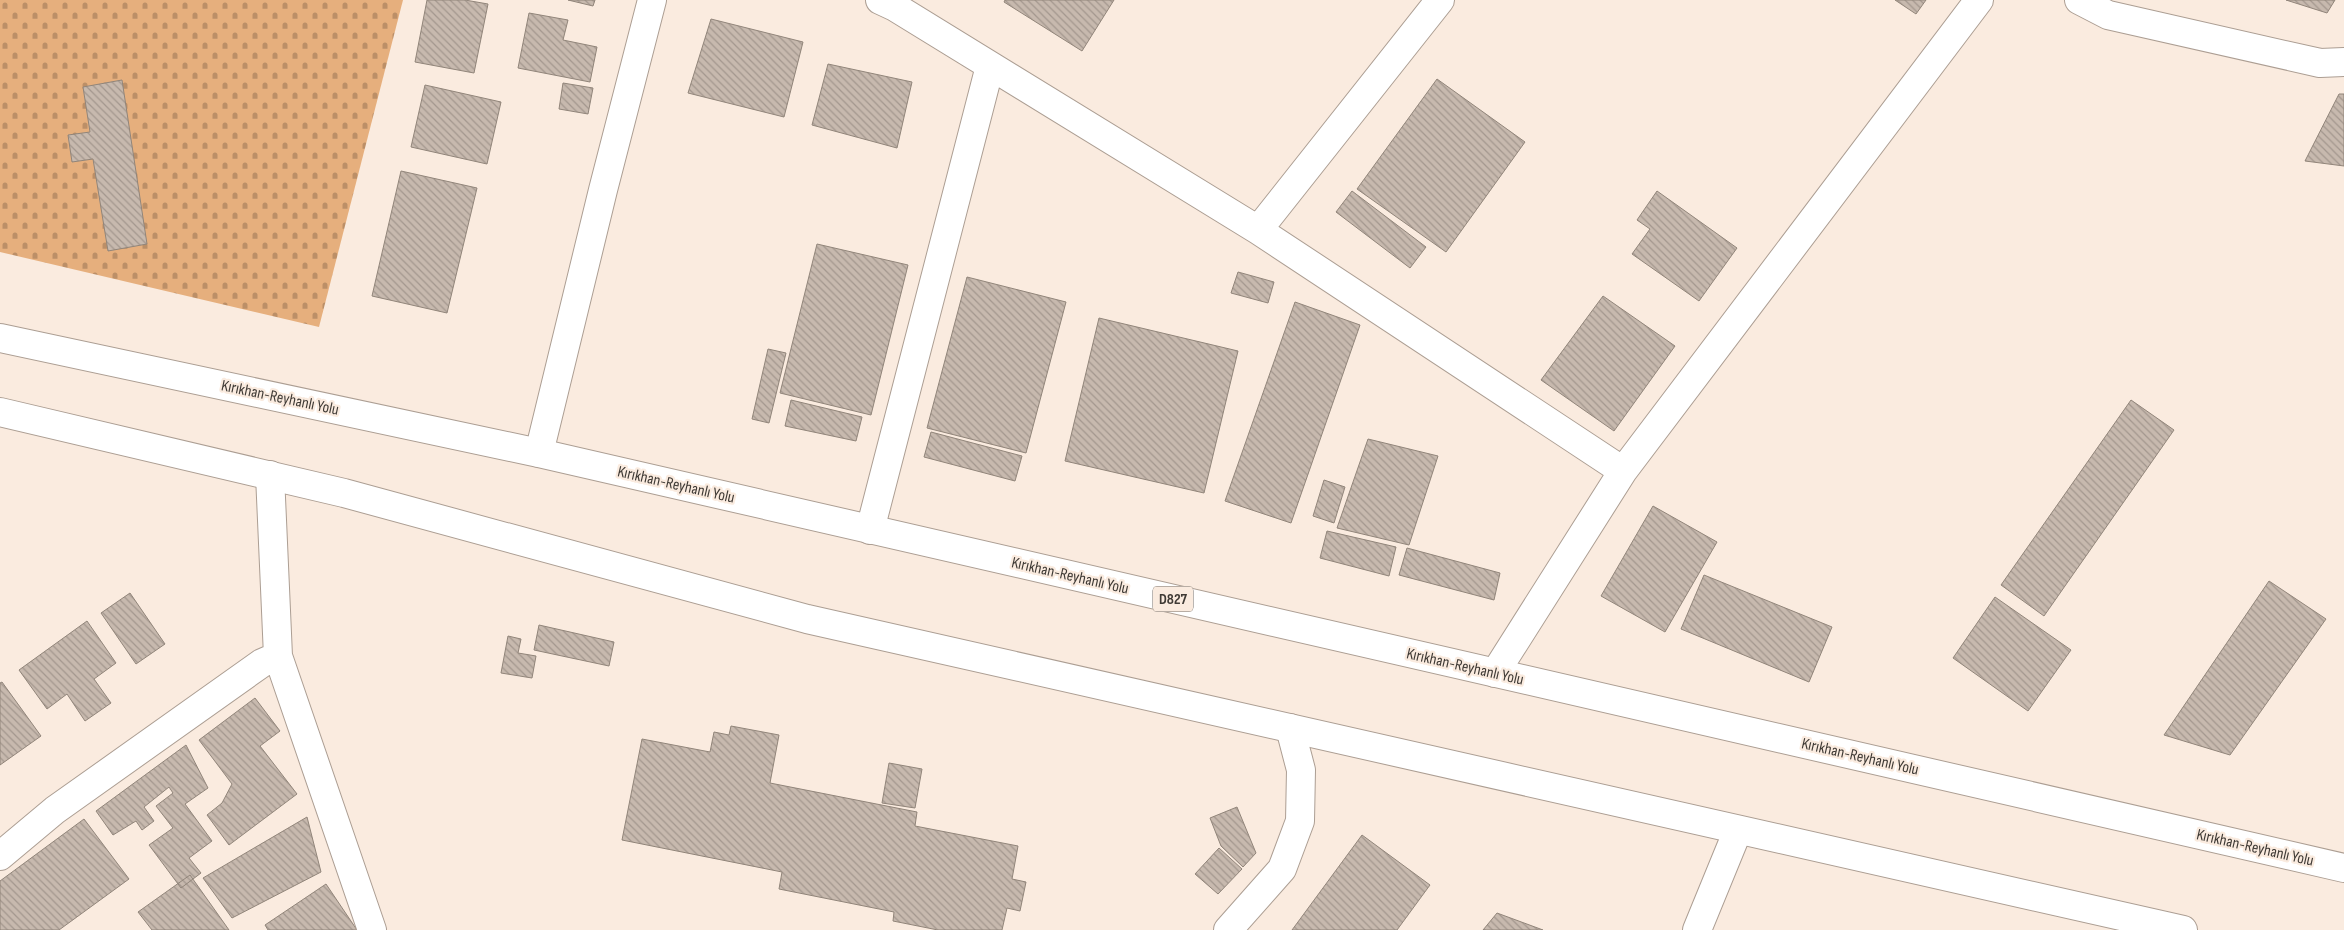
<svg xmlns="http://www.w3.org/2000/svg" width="2344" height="930" font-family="'Sofia Sans Condensed',sans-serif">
  <defs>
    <pattern id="cemetery-stones" width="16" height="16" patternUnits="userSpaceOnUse" patternTransform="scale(1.25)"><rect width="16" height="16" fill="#e6af7d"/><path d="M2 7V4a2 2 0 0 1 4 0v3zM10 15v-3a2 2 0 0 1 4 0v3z" fill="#bc8f67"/></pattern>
    <pattern id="building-back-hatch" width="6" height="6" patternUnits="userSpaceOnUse" patternTransform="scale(1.25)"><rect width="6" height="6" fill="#c7b9ae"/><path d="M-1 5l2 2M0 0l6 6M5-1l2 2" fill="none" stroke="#a3978e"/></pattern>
  </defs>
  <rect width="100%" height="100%" fill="#faebdf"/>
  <!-- cemetery -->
  <path fill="url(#cemetery-stones)" d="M 0,0 L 403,0 L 319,327 L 0,252 Z"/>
  <!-- building -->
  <path fill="url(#building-back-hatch)" stroke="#91857a" d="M 427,0 L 465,0 L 488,4 L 474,73 L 415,62 Z
    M 568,0 L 595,0 L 593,6 Z
    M 1005,0 L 1114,0 L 1082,51 L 1004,2 Z
    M 1895,0 L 1926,0 L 1916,14 Z
    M 2286,0 L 2335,0 L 2327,13 Z
    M 529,13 L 568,20 L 563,40 L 597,47 L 590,82 L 518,68 Z
    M 711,19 L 803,42 L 784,117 L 688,93 Z
    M 828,64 L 912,82 L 897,148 L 812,125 Z
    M 1437,79 L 1525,142 L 1446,252 L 1357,189 Z
    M 122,80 L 147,244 L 108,251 L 93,159 L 72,162 L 68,135 L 90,132 L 83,87 Z
    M 563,83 L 593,88 L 588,114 L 559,109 Z
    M 425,85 L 501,102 L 487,164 L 411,147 Z
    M 2339,94 L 2344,94 L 2344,166 L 2305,161 Z
    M 401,171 L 477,188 L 447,313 L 372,296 Z
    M 1352,191 L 1426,247 L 1410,268 L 1336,212 Z
    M 1657,191 L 1737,248 L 1699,301 L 1632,254 L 1650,229 L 1637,220 Z
    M 817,244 L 908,265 L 871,415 L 780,393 Z
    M 1238,272 L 1274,282 L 1268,303 L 1231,293 Z
    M 967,277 L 1066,302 L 1026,453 L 927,428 Z
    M 1603,296 L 1675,346 L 1614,431 L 1541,380 Z
    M 1295,302 L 1360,325 L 1291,523 L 1225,501 Z
    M 1099,318 L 1238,351 L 1204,493 L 1065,461 Z
    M 768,349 L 786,353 L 769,423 L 752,419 Z
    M 791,400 L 862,417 L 856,441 L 785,426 Z
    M 2131,400 L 2174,430 L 2044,616 L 2001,585 Z
    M 931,432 L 1022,456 L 1015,481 L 924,457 Z
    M 1368,439 L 1438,456 L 1409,545 L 1337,528 Z
    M 1324,480 L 1345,487 L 1334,523 L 1313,516 Z
    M 1653,506 L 1717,542 L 1665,632 L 1601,596 Z
    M 1327,531 L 1396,547 L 1389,576 L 1320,558 Z
    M 1407,548 L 1500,573 L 1494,600 L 1399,575 Z
    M 1704,575 L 1832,627 L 1809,682 L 1681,629 Z
    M 2269,581 L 2326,619 L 2230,755 L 2164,735 Z
    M 130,593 L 165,644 L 136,664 L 101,613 Z
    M 1995,597 L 2071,650 L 2028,711 L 1953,658 Z
    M 87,621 L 116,663 L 94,679 L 111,703 L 85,721 L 67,694 L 47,709 L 19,670 Z
    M 539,625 L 614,642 L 609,666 L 534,650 Z
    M 508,636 L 521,639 L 518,653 L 536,656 L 532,678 L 501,673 Z
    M 2,682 L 41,736 L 0,765 L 0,683 Z
    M 255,698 L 280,731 L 260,746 L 297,794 L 229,845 L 207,815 L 222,803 L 232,784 L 199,740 Z
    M 731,726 L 779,735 L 770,783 L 917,812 L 915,826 L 1018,846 L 1012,879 L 1026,882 L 1020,911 L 1007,908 L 1002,930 L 938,930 L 893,921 L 894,912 L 779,889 L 782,872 L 622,840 L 642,739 L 710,752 L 714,732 L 729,735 Z
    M 186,745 L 208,788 L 185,804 L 212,841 L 189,858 L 201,873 L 181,888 L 149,845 L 173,828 L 156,806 L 173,793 L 169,787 L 144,807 L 154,821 L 142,830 L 136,821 L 113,835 L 96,811 Z
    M 889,763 L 922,769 L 915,808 L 882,803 Z
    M 1237,807 L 1256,853 L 1243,867 L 1221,846 L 1210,818 Z
    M 307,817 L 321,872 L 232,918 L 203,878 Z
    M 84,819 L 129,879 L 59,930 L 0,930 L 0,881 Z
    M 1362,835 L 1430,885 L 1397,930 L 1292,930 Z
    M 1219,848 L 1242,869 L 1218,894 L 1195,874 Z
    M 190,875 L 229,930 L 152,930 L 138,912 Z
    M 326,884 L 357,930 L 268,930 L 265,925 Z
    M 1497,913 L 1543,930 L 1483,930 Z"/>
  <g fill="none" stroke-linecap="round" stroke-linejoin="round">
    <!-- street casing -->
    <g stroke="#ac9e93" stroke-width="30">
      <path id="street" d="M 880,0 L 895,7 L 1258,230 L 1623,471
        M 2079,0 L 2108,15 L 2320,63 L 2344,62
        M 1258,230 L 1440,0
        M 539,453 L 603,190 L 652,0
        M 270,475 L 278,656 L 372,930
        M 870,530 L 990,66
        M 1495,673 L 1623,471 L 1979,0
        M 0,856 L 55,810 L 262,663 L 278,656
        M 1228,930 L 1282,869 L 1300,821 L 1301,770 L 1290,728
        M 1697,930 L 1738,830"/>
    </g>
    <!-- highway casing -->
    <g stroke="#ac9e93" stroke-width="30">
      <path id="highway" d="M 0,338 L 539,453 L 2344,868
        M 0,412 L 344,493 L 807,619 L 2183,930"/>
    </g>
    <!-- street -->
    <use href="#street" stroke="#fff" stroke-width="28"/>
    <!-- highway -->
    <use href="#highway" stroke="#fff" stroke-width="28"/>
  </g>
  <g text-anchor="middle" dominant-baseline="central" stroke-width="4.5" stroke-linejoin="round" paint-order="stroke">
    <!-- shield labels -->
    <rect fill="#faebdf" stroke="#776f68" stroke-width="1" x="1153" y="586.5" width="40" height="25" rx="4"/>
    <g font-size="15" font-weight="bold" fill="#3f3a35">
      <text x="1173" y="599">D827</text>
    </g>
    <!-- street labels -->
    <g font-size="16" fill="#3f3a35" stroke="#faebdf">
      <text transform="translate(280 398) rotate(12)">Kırıkhan-Reyhanlı Yolu</text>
      <text transform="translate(676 485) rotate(13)">Kırıkhan-Reyhanlı Yolu</text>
      <text transform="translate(1070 576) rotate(13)">Kırıkhan-Reyhanlı Yolu</text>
      <text transform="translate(1465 667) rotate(13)">Kırıkhan-Reyhanlı Yolu</text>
      <text transform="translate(1860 757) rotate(13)">Kırıkhan-Reyhanlı Yolu</text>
      <text transform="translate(2255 848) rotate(13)">Kırıkhan-Reyhanlı Yolu</text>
    </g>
  </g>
</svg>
